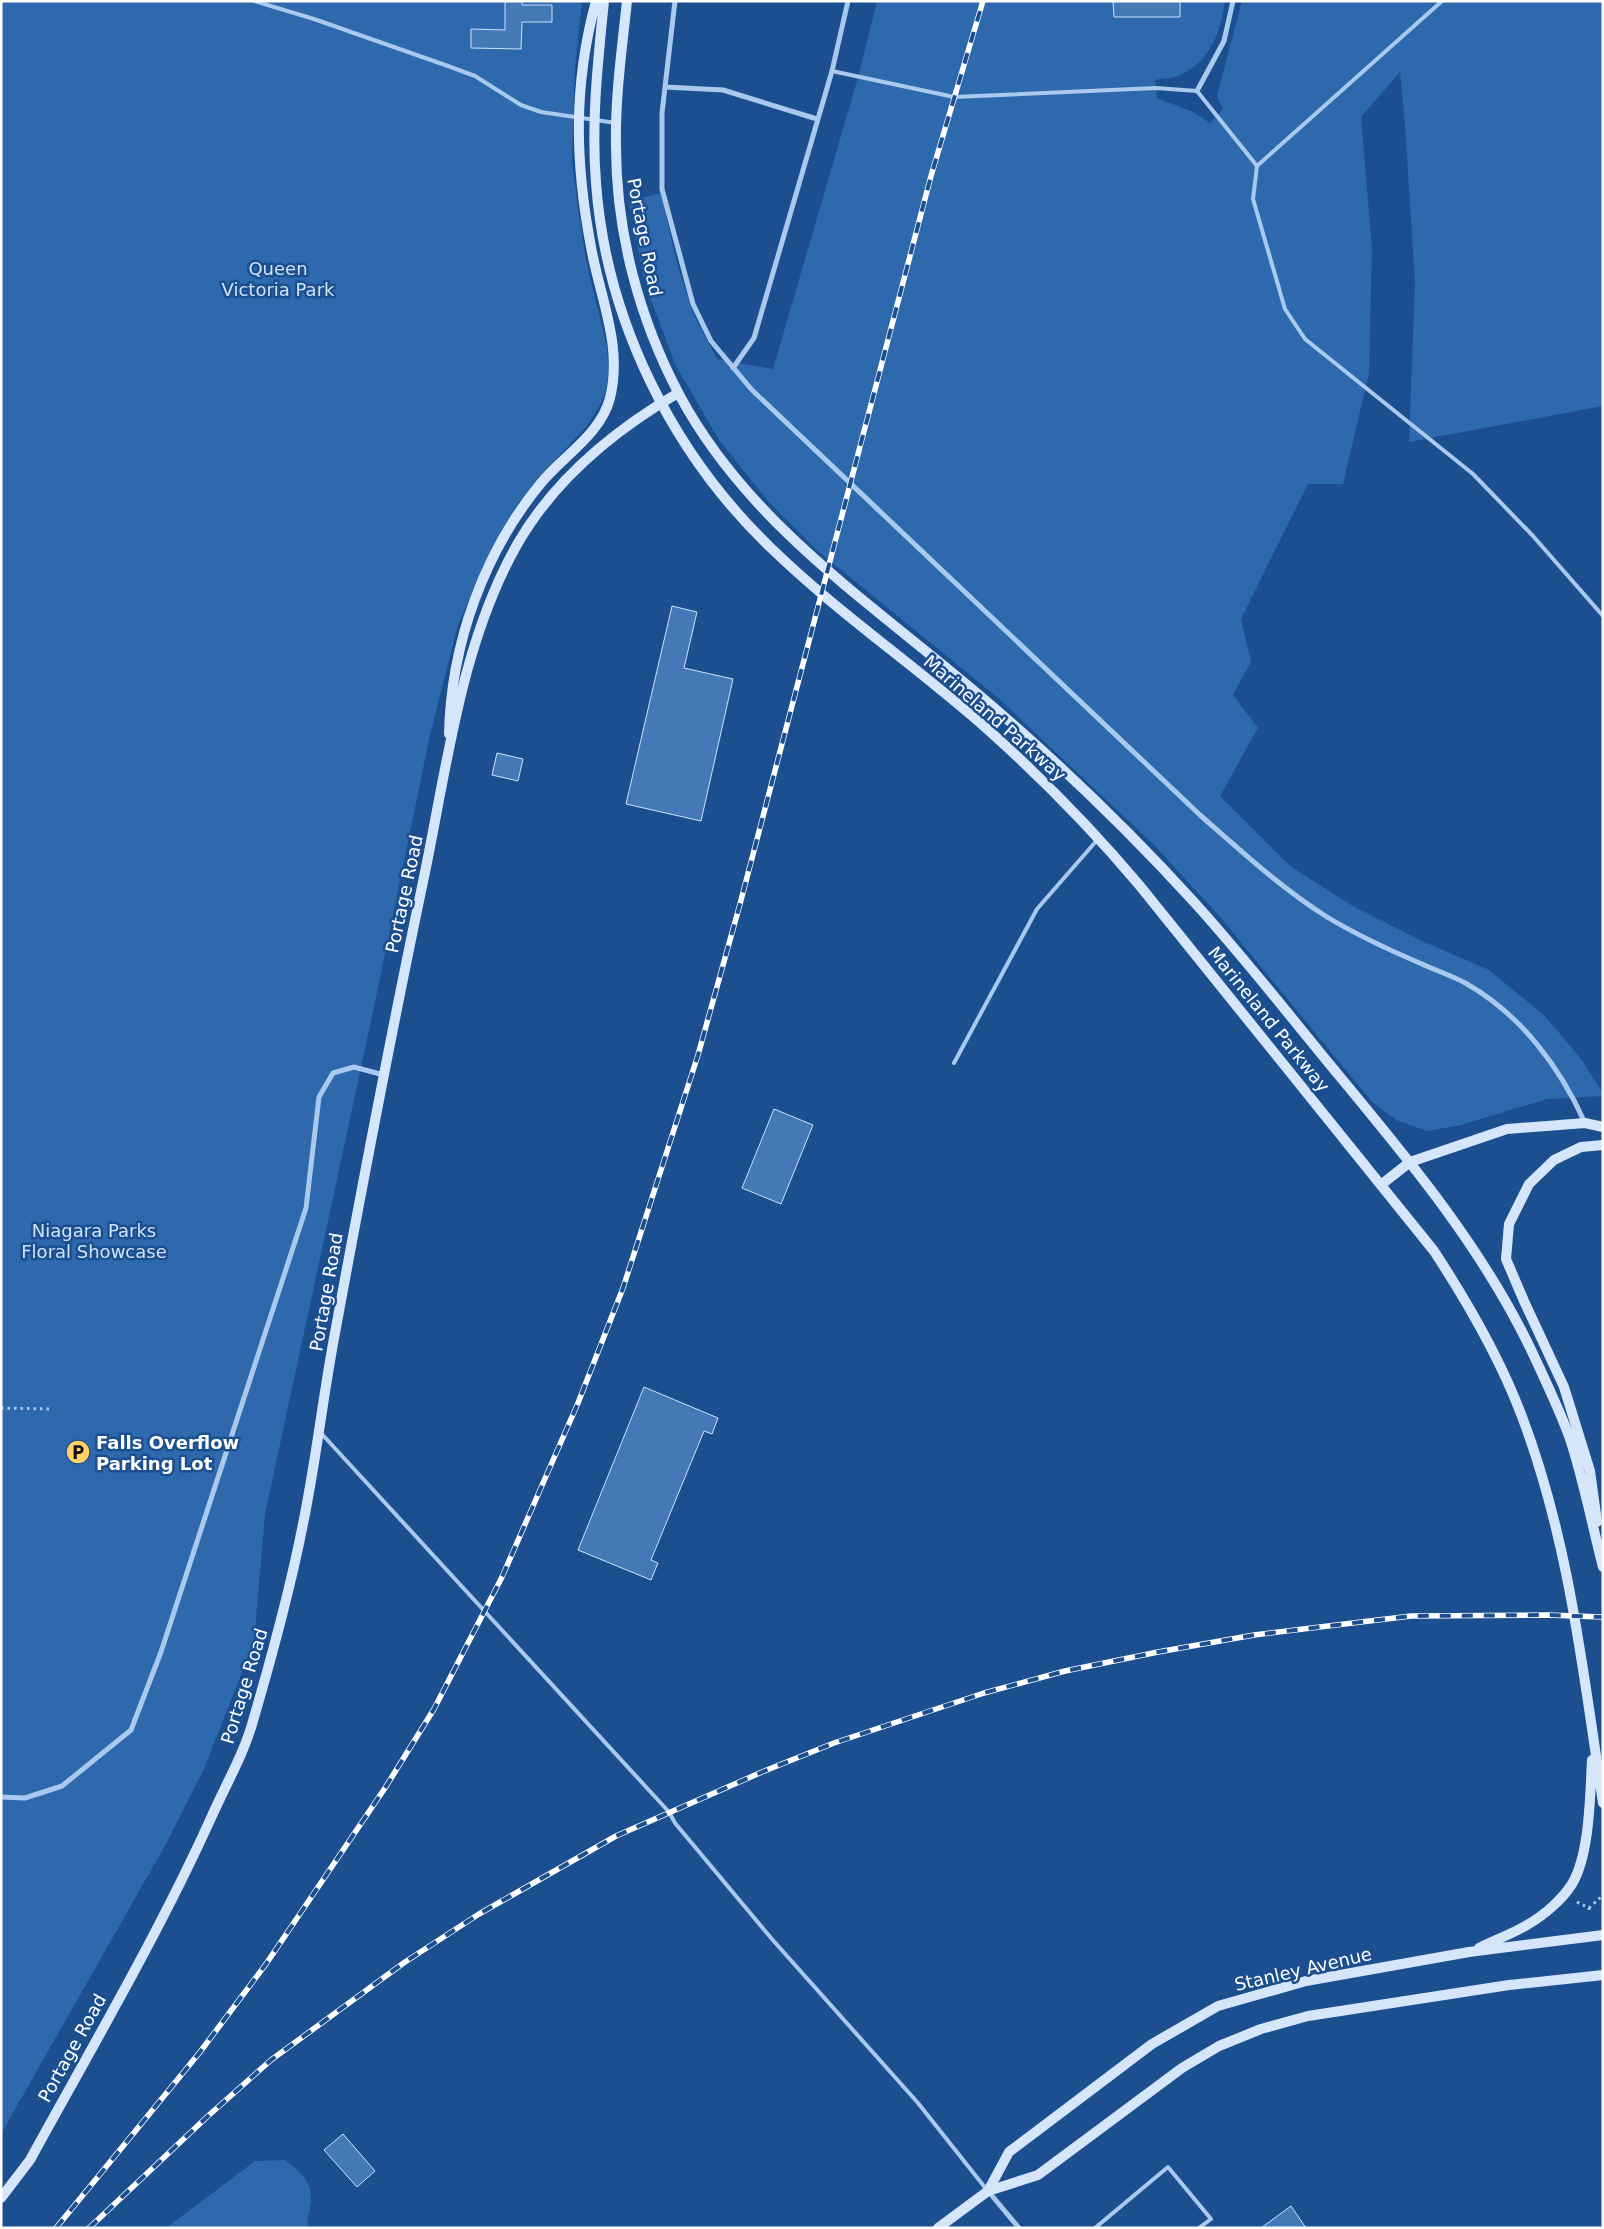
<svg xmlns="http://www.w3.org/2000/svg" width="1604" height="2229" font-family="'DejaVu Sans',sans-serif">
  <rect width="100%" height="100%" fill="#1b4f8f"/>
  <!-- green -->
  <path fill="#2e69ad" d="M 1,1 L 582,1 L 575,68 L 572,160 L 577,201 L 586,260 L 606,343 L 609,367 L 606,391 L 601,403 L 587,426 L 536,480 L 515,508 L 488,556 L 458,625 L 430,735 L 374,1007 L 265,1514 L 254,1642 L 204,1769 L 167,1842 L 1,2134 Z
    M 877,1 L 1113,1 L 1114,17 L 1180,17 L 1180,1 L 1225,1 C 1221,32 1209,64 1178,76 C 1171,79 1163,78 1155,80 L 1157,98 L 1193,112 L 1210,123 L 1223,109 L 1217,96 L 1242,1 L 1603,1 L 1603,406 L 1409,442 L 1415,282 L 1405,125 L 1400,72 L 1361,117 L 1372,249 L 1369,373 L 1343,484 L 1308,484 L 1241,619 L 1251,662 L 1233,695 L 1258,728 L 1220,796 L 1290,866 L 1351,905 L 1420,940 L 1489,970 L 1545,1016 L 1581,1059 L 1603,1093 L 1603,1096 L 1547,1099 L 1461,1125 L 1427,1131 L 1396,1120 L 1372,1102 L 1221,918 L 1153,844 L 997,697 L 819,552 L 768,501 L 719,440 L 675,364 L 644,281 L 629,201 L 661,193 L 676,260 L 693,313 L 717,359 L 773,369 L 859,74 Z
    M 285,2160 C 297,2170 311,2179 311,2197 C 312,2207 306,2217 308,2228 L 166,2228 L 255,2161 Z"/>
  <!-- building -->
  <path fill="#4478b7" stroke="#cfe3fa" d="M 505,1 L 522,1 L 522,5 L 552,5 L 552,22 L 522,22 L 521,49 L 471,48 L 471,29 L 505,30 Z
    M 1113,1 L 1180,1 L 1180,17 L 1114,17 Z
    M 672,606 L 697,612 L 684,668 L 733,679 L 701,821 L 626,804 Z
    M 497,753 L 523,759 L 518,781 L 492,775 Z
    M 774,1109 L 813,1125 L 781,1204 L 742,1188 Z
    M 644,1387 L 718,1418 L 712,1434 L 704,1431 L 651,1560 L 658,1563 L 651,1580 L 578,1550 Z
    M 343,2134 L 375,2171 L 357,2187 L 324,2150 Z
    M 1291,2206 L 1306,2228 L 1261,2228 Z"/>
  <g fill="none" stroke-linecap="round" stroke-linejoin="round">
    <!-- path -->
    <path stroke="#a9c9ee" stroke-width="3" stroke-dasharray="2.5 4" stroke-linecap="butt" d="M 1,1408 L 51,1409
      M 1577,1902 L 1589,1908 L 1589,1914
      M 1589,1908 L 1602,1896"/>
    <!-- lane -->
    <path stroke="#a9c9ee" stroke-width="4" d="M 254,1 L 314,19 L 448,66 L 475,76 L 521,105 L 541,112 L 616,123
      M 832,71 L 954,97 L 1156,88 L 1197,91 L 1257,166 L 1253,199 L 1285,309 L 1305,339 L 1473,474 L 1533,536 L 1603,616
      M 1257,166 L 1442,1
      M 954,1063 L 1037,909 L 1098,839
      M 320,1432 L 669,1812 L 675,1823 L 771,1938 L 918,2103 L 987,2190
      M 1095,2228 L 1168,2167 L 1211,2219 L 1199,2228"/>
    <!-- street -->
    <path stroke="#a9c9ee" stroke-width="5" d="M 675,1 L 662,113 L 662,189 L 693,304 L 711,341 L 752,390 L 1200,815 C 1241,851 1281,888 1327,917 C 1357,935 1389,950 1422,964 C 1437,971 1453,976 1467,984 C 1521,1015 1560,1067 1585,1123
      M 665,87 L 723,90 L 817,119
      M 1197,91 L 1224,41 L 1233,1
      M 733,368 L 754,338 L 832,71 L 848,1
      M 1,1797 L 25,1798 L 62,1786 L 131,1730 L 161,1652 L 306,1208 L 319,1097 L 333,1073 L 354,1067 L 384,1075
      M 988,2191 L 1019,2228"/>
    <!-- secondary -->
    <path stroke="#d6e6fa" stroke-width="10" d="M 604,1 C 598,61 591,122 596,183 C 606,320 672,453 771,548 C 838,613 916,666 986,728 C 1041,777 1093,830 1140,886 L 1434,1251 C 1468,1303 1499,1356 1521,1414 C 1569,1539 1583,1672 1603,1803
      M 627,1 C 622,49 615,97 616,146 C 616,232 639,319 680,396 C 753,532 887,613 1000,713 C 1068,772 1133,835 1194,902 C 1243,956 1289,1015 1336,1072 C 1410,1161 1485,1251 1534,1356 C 1546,1382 1559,1409 1569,1436 C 1583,1477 1592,1525 1603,1567
      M 449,734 C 451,644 484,552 541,483 C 563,456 601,434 610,398 C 623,346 600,298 591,247 C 575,162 573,86 596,1
      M 1382,1184 L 1410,1162 L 1507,1129 L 1585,1123 L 1603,1127
      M 1597,1522 L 1590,1471 L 1564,1387 L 1524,1301 L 1506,1259 L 1509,1224 L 1529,1184 L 1554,1160 L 1581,1147 L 1603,1145
      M 1479,1948 C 1495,1940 1512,1934 1527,1925 C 1543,1916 1562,1900 1572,1884 C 1590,1854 1590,1795 1592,1760
      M 988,2191 L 1009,2152 L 1152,2044 L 1218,2006 L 1306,1981 L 1469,1952 L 1603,1935
      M 1,2198 L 30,2160 C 92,2047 158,1935 211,1818 C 225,1786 244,1754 253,1721 C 272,1656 290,1590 303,1524 C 316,1461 323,1396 335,1333 C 363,1181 392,1029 424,877 C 447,767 461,642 518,543 C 555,479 615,430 678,393
      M 938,2228 L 988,2191 L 1038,2175 L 1182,2068 L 1219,2046 L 1261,2029 L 1308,2016 L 1509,1985 L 1603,1975"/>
    <!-- rail casing -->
    <g stroke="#fff" stroke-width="5.5">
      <path id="rail" d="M 56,2228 L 200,2052 L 266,1964 L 385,1788 L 434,1709 L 502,1577 L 578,1403 L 623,1288 L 698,1055 L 740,904 L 931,176 L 983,1
        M 89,2228 L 208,2116 L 271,2060 L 405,1962 L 479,1914 L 616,1836 L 762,1772 L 834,1743 L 984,1693 L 1065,1671 L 1158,1652 L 1254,1635 L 1411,1616 L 1547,1615 L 1603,1617"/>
    </g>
    <!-- rail -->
    <use href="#rail" stroke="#1b4f8f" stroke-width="4" stroke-dasharray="11" stroke-linecap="butt"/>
  </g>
  <!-- icons -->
  <defs>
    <g id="parking-disc" transform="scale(1.25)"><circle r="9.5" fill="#ffd166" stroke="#1b4f8f"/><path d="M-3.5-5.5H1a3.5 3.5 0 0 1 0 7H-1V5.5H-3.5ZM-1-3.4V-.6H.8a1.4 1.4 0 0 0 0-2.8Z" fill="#111"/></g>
  </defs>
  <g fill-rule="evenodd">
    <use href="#parking-disc" x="78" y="1452"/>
  </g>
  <g text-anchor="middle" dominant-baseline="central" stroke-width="5" stroke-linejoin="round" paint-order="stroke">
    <!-- street labels -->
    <g font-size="18" fill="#fff" stroke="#1b4f8f">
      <text transform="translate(645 237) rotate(79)">Portage Road</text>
      <text transform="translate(995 718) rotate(41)">Marineland Parkway</text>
      <text transform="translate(404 894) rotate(-78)">Portage Road</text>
      <text transform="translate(1269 1019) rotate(51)">Marineland Parkway</text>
      <text transform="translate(326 1292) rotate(-80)">Portage Road</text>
      <text transform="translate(244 1686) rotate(-73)">Portage Road</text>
      <text transform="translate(1303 1969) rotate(-13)">Stanley Avenue</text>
      <text transform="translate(72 2048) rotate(-61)">Portage Road</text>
    </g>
    <!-- park labels -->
    <g font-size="18" fill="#cfe3fa" stroke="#1b4f8f">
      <text x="278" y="268">Queen<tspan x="278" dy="21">Victoria Park</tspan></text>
      <text x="94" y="1230">Niagara Parks<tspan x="94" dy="21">Floral Showcase</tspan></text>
    </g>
    <!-- poi labels -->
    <g font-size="18" font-weight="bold" fill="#fff" stroke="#1b4f8f" text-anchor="start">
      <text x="96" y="1442">Falls Overflow<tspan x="96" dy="21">Parking Lot</tspan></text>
    </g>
  </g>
  <!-- border -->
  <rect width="1604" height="2229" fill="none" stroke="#ffffff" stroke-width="5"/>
</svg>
